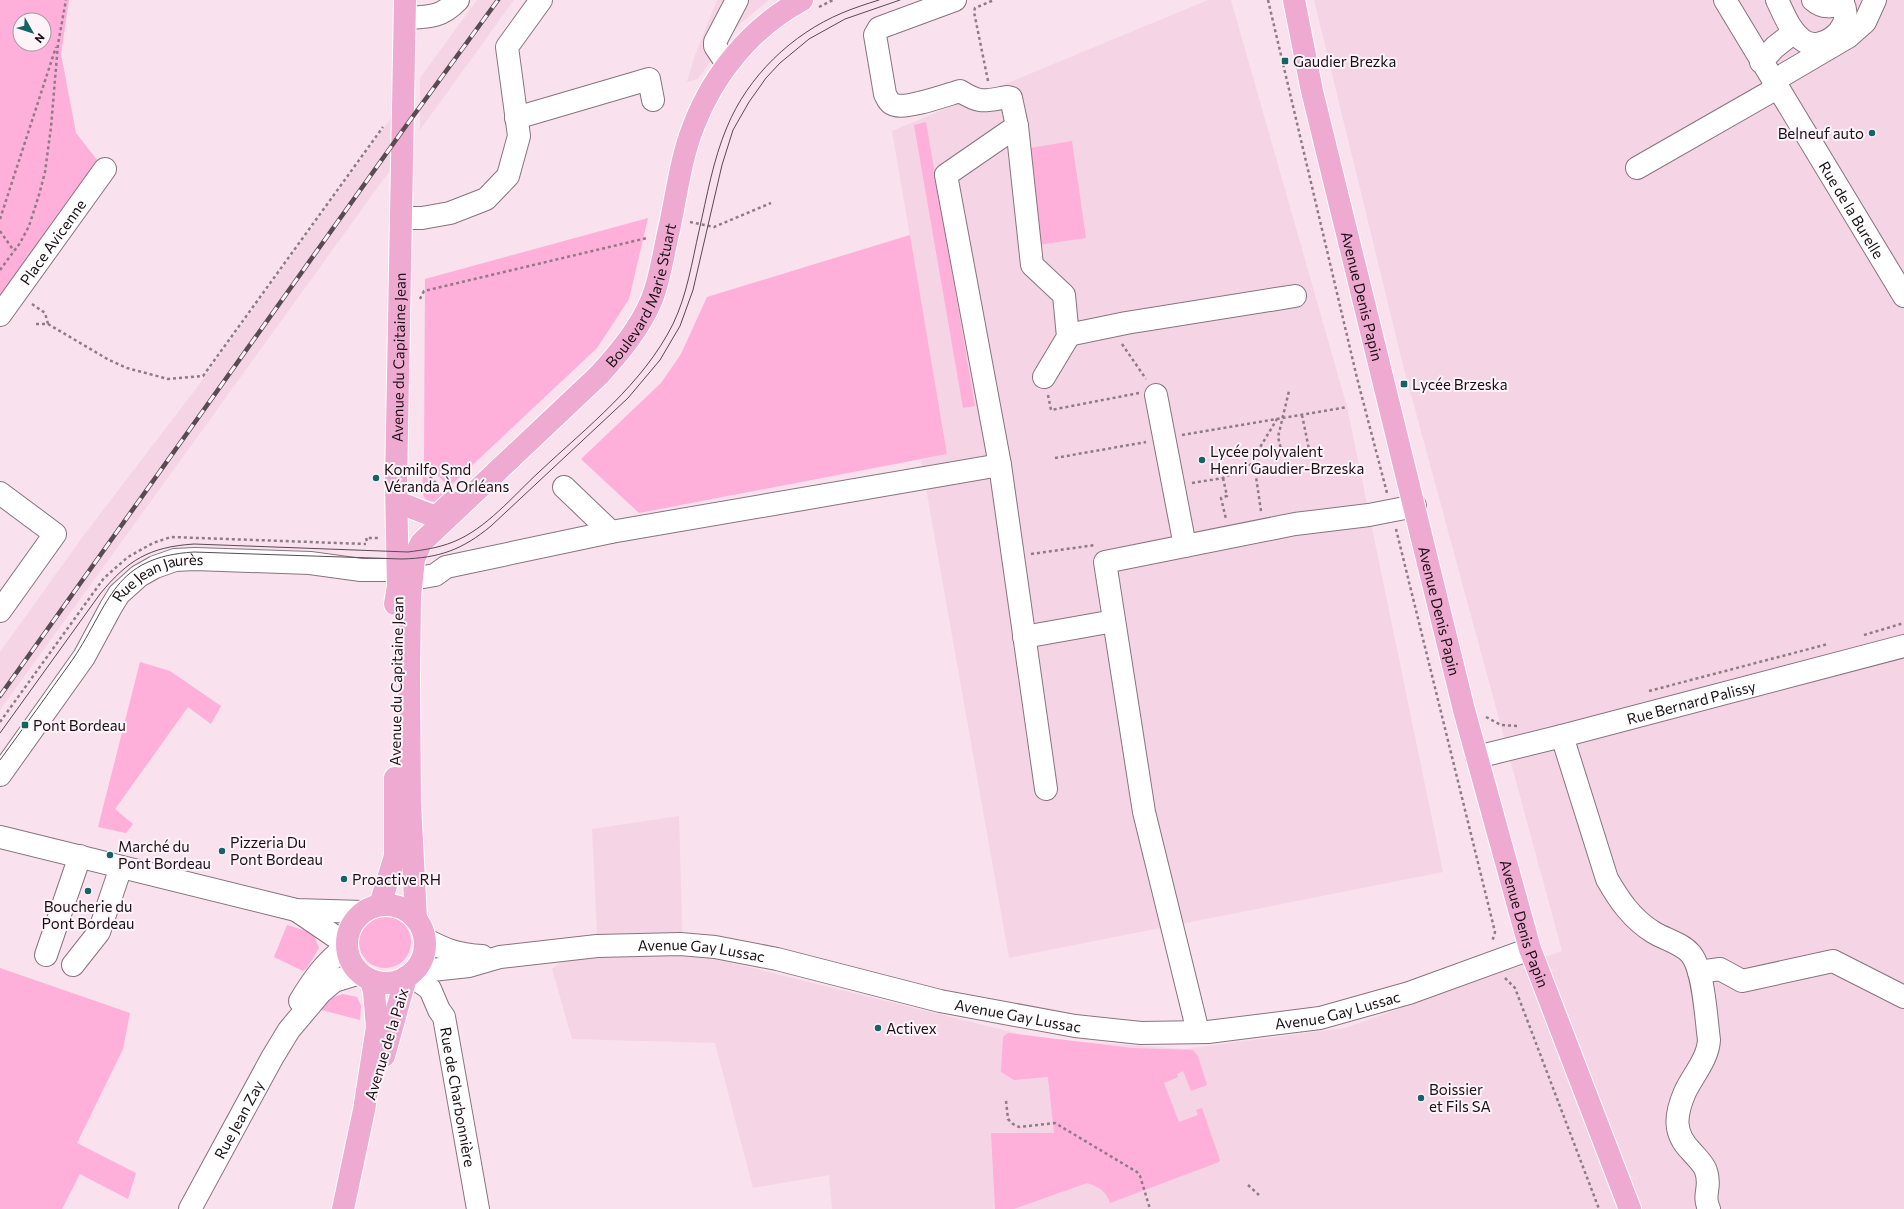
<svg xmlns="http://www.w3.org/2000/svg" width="1904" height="1209" font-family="Commissioner,sans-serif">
  <rect width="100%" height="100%" fill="#f9e1ed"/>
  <!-- built -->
  <path fill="#f5d5e5" d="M 477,0 L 514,0 L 420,130 L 420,78 Z
    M 717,0 L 769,0 L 741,23 L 723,44 L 698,79 L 687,82 L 694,58 Z
    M 1208,0 L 1231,0 L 1347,407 L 1443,872 L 1009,958 L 921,460 L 947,453 L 892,131 Z
    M 1314,0 L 1904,0 L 1904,1209 L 832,1209 L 829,1175 L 753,1188 L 715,1043 L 572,1039 L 552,969 L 597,933 L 592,829 L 679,816 L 683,951 L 1040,1039 L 1185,1049 L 1345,1028 L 1562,951 L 1403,365 Z
    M 392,117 L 391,169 L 0,710 L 0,652 L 84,535 L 198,386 Z"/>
  <!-- green -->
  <path fill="#feafda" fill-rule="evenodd" d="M 0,0 L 69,0 L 61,54 L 76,133 L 101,165 L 0,299 ZM 20,20 L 44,20 L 44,44 L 20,44 Z
    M 926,122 L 975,406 L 963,408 L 914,125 Z
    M 1072,141 L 1086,238 L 1038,245 L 1024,149 Z
    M 648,218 L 629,299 L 597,348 L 449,487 L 424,461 L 425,279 Z
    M 910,235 L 947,454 L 639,513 L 581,459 L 661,383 L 681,354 L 707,297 Z
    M 423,474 L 444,496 L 440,500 L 434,502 L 425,499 L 422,492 Z
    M 140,662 L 170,671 L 221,706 L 211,724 L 188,707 L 115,809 L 133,824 L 126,833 L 98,827 Z
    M359 942a26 26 0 1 1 52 0a26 26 0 1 1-52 0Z
    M 287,925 L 313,933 L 319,948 L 307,968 L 303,971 L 274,957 Z
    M 0,968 L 130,1013 L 123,1049 L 77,1143 L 136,1173 L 128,1199 L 80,1174 L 62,1209 L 0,1209 Z
    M 343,994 L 357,997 L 361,1006 L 360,1020 L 318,1009 L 334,997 Z
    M 1008,1033 L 1132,1048 L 1193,1050 L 1198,1056 L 1207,1085 L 1191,1091 L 1183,1071 L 1177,1074 L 1178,1077 L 1164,1083 L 1179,1122 L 1198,1115 L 1196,1110 L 1202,1108 L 1220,1160 L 1219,1162 L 1110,1203 C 1106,1191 1099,1187 1087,1183 L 1014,1209 L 995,1209 L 991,1133 L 1054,1133 L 1048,1077 L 1014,1080 L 1001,1072 L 1003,1037 Z"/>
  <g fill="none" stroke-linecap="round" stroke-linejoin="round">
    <!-- minor casing -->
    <g stroke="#89737e" stroke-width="24">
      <g id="minor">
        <path d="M 955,0 L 879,28 L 875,35 L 885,94 C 887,98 889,104 895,105 C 908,109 946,95 960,91 C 981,104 984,101 1007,97 L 1011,98 L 1017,126 L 1032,265 L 1064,295 L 1068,337 L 1044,377"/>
        <path id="s1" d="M 1725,0 L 1904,296"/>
        <path d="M 1777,0 C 1784,14 1790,32 1804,41 C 1822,52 1850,30 1845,10 C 1845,7 1843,4 1841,2"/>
        <path d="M 1813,0 C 1822,8 1834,9 1843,0"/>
        <path d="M 405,18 C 428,17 441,18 458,0"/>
        <path d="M 723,58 L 715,46 L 715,42 L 737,0"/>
        <path d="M 1761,62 L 1775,47 L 1794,32"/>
        <path d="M 1773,81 L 1848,37 L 1865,22 L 1875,0"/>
        <path d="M 516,118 L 649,79 L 653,100"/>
        <path d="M 1017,126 L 946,175 L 1000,465 L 1046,789"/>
        <path d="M 1637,168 L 1777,88"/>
        <path d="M 402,218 L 422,218 L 450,213 L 486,199 L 508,176 L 519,136 L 507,47 L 541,0"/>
        <path id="s2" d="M 0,315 L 105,169"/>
        <path d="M 1068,335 L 1126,323 L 1295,296"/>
        <path d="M 1156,395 L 1185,546"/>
        <path d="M 564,487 L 611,532 L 1000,465"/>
        <path d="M 0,493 L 55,534 L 0,611"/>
        <path d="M 412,579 L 435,575 L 446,567 L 611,532"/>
        <path d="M 1024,637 L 1114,621"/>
        <path d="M 1562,736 L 1607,879 C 1619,900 1632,919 1653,932 C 1664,939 1681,943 1690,953 C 1704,968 1706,1019 1709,1040 C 1708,1059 1693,1075 1685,1092 C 1675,1115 1673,1133 1691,1151 C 1696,1157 1704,1164 1706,1171 C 1712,1188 1702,1193 1709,1209"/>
        <path id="s3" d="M 1477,757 L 1562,736 L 1904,646"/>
        <path id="s4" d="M 0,775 L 84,657 L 111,607 L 119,594 L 139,576 L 155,567 L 175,560 L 195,559 L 310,563 L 361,570 L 414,570"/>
        <path d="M 0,837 L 296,910 L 363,912"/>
        <path d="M 296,910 L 346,944"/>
        <path d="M 425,939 C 445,950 459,955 482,956"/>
        <path d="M 46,955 L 80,856"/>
        <path d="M 73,965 L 99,932 L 121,867"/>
        <path id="s5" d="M 413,972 L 469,966 L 500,957 L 597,946 L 680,944 L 715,947 L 777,959 L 940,1001 L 1075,1026 L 1141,1033 L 1208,1032 L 1320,1018 L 1409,993 L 1530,949"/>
        <path d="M 1699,972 L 1720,969 L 1742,981 L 1833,961 L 1904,997"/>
        <path id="s6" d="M 410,975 L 430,989 L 439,1010 L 444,1017 L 478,1209"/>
        <path d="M 300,1001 C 313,980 325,962 346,947"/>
        <path d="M 1198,1032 L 1144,812 L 1105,562 L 1295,524 L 1369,515 L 1415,506"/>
        <path id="s7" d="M 190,1209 L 272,1058 L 289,1030 L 321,992 L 334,981 L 360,973"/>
      </g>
    </g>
    <!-- major casing -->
    <g stroke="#fff" stroke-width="24">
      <g id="major">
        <path id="s8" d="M 1294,0 L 1312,91 L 1464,710 L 1530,949 L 1630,1209"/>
        <path d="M 405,505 L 436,517 L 452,502"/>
        <path id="s9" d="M 395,604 L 398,586 L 396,484 L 405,0"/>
        <circle cx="386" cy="944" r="39"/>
        <path d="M 380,905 L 395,856 L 395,778"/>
        <path id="s10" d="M 416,919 L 410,803 L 409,677 L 410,597 L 414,559 L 421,543 L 599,375 C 620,352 640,328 652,299 C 661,276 664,249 670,225 C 677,192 681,157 694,125 C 714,73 752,27 802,0"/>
        <path d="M 384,1056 L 406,977"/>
        <path d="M 343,1209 L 364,1110 L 377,1027 L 374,992 L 371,980"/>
      </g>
    </g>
    <!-- path -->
    <path stroke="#8d7c85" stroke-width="2.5" stroke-dasharray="3 3" stroke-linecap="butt" d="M 1268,0 L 1357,378 L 1387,493
      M 819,7 L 833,0
      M 988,81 L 974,12 L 975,8 L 994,0
      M 0,219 L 56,47
      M 690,222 L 714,227 L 771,203
      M 0,231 L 14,251
      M 0,270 L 20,243 L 29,226 L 39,195 L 45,172 L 51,127 L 58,44 L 66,0
      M 420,299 L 424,291 L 647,238
      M 32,304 L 45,313 L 48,324
      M 36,324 L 48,324 L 109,360 L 127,368 L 168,379 L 203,376 L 383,127
      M 1122,344 L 1146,379
      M 1048,395 L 1051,410 L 1139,393
      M 1302,415 L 1309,449
      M 1182,435 L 1347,407
      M 1282,453 L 1278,437 L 1289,391
      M 1055,458 L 1146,442
      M 415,469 L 422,469 L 440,487
      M 1223,478 L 1227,496 L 1221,498 L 1226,519
      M 1192,483 L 1223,478 L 1254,463
      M 1261,511 L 1254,463 L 1259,449 L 1277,419
      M 1396,529 L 1495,932 L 1492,942
      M 367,541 L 366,538 L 379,538
      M 1031,554 L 1095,545
      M 1864,635 L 1904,623
      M 1649,691 L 1828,644
      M 1486,717 L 1501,725 L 1519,726
      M 0,722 L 104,578 L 128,557 L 153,543 L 171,537 L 366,544
      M 1505,978 L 1515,988 L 1599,1209
      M 1006,1101 L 1008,1119 L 1013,1124 L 1019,1127 L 1055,1123 L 1137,1172 L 1140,1176 L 1150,1209
      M 1248,1185 L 1259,1195"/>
    <!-- minor -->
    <use href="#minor" stroke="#fff" stroke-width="22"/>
    <!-- major -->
    <use href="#major" stroke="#eeaad1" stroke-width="22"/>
    <!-- tram -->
    <path stroke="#584b52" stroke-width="1" d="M 0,733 L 100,594 C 128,560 149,547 194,544 L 408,552 C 423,550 438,548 453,542 C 486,529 513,496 539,472 C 587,427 643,384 673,324 C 687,295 692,262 699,231 C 707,196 713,160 727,127 C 748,76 792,34 842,13 C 854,8 866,4 879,0
      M 0,760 C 24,727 49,693 73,659 C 111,602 113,557 194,552 L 402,559 C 439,558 462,550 491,526 L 628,398 L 660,360 L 680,326 L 693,290 L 722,165 L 733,130 L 749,102 L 766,78 L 780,63 L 809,39 L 845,19 L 900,0"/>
    <!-- rail casing -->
    <g stroke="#584b52" stroke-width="4.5">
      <path id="rail" d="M 0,696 L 403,130 L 498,0"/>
    </g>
    <!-- rail -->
    <use href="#rail" stroke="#fdf3f8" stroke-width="3" stroke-dasharray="9" stroke-linecap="butt"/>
  </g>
  <!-- markers -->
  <g fill="#146465" stroke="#fdf3f8" stroke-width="1.5">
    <rect x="1281" y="57" width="8" height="8" rx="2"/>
    <circle cx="1872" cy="133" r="4"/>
    <rect x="1400" y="380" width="8" height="8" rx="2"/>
    <circle cx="1202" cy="460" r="4"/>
    <circle cx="376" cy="478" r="4"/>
    <rect x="21" y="721" width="8" height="8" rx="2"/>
    <circle cx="222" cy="851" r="4"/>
    <circle cx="110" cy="855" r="4"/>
    <circle cx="344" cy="879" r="4"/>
    <circle cx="88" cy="891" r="4"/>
    <circle cx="878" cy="1028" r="4"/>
    <circle cx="1421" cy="1098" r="4"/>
  </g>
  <g text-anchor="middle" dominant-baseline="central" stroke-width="4" stroke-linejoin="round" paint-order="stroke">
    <!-- poi labels -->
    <g font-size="15" fill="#1a1116" stroke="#fdf3f8" text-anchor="start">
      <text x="1293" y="61">Gaudier Brezka</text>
      <text x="1864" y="133" text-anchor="end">Belneuf auto</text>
      <text x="1412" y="384">Lycée Brzeska</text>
      <text x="1210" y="451">Lycée polyvalent<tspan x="1210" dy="17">Henri Gaudier-Brzeska</tspan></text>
      <text x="384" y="469">Komilfo Smd<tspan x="384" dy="17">Véranda À Orléans</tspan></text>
      <text x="33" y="725">Pont Bordeau</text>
      <text x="230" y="842">Pizzeria Du<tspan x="230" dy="17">Pont Bordeau</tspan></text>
      <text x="118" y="846">Marché du<tspan x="118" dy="17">Pont Bordeau</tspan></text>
      <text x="352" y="879">Proactive RH</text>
      <text x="88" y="906" text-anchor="middle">Boucherie du<tspan x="88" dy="17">Pont Bordeau</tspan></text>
      <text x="886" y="1028">Activex</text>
      <text x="1429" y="1089">Boissier<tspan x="1429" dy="17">et Fils SA</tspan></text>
    </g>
    <!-- street labels -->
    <g font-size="15" fill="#1a1116" stroke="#fdf3f8">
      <text stroke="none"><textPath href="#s1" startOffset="245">Rue de la Burelle</textPath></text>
      <text stroke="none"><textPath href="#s2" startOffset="90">Place Avicenne</textPath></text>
      <text stroke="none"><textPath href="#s10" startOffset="715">Boulevard Marie Stuart</textPath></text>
      <text stroke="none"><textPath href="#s8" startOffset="304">Avenue Denis Papin</textPath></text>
      <text stroke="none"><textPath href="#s9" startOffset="247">Avenue du Capitaine Jean</textPath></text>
      <text stroke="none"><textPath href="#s4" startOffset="261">Rue Jean Jaurès</textPath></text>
      <text stroke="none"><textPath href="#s8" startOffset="628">Avenue Denis Papin</textPath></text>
      <text transform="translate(396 681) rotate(-89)">Avenue du Capitaine Jean</text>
      <text stroke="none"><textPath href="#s3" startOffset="221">Rue Bernard Palissy</textPath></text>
      <text stroke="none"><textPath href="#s8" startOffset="952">Avenue Denis Papin</textPath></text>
      <text stroke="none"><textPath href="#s5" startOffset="291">Avenue Gay Lussac</textPath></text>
      <text stroke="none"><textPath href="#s5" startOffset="938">Avenue Gay Lussac</textPath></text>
      <text stroke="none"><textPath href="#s5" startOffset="615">Avenue Gay Lussac</textPath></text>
      <text transform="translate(386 1044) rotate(-73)">Avenue de la Paix</text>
      <text stroke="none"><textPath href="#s6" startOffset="137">Rue de Charbonnière</textPath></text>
      <text stroke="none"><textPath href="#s7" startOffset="102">Rue Jean Zay</textPath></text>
    </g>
  </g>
  <!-- north arrow -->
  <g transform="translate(32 32) rotate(129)"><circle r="19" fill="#fdf3f8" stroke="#a2999e"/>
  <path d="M0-3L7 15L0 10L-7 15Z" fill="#146465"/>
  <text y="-6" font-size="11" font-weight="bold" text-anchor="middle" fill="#1a1116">N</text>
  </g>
</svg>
